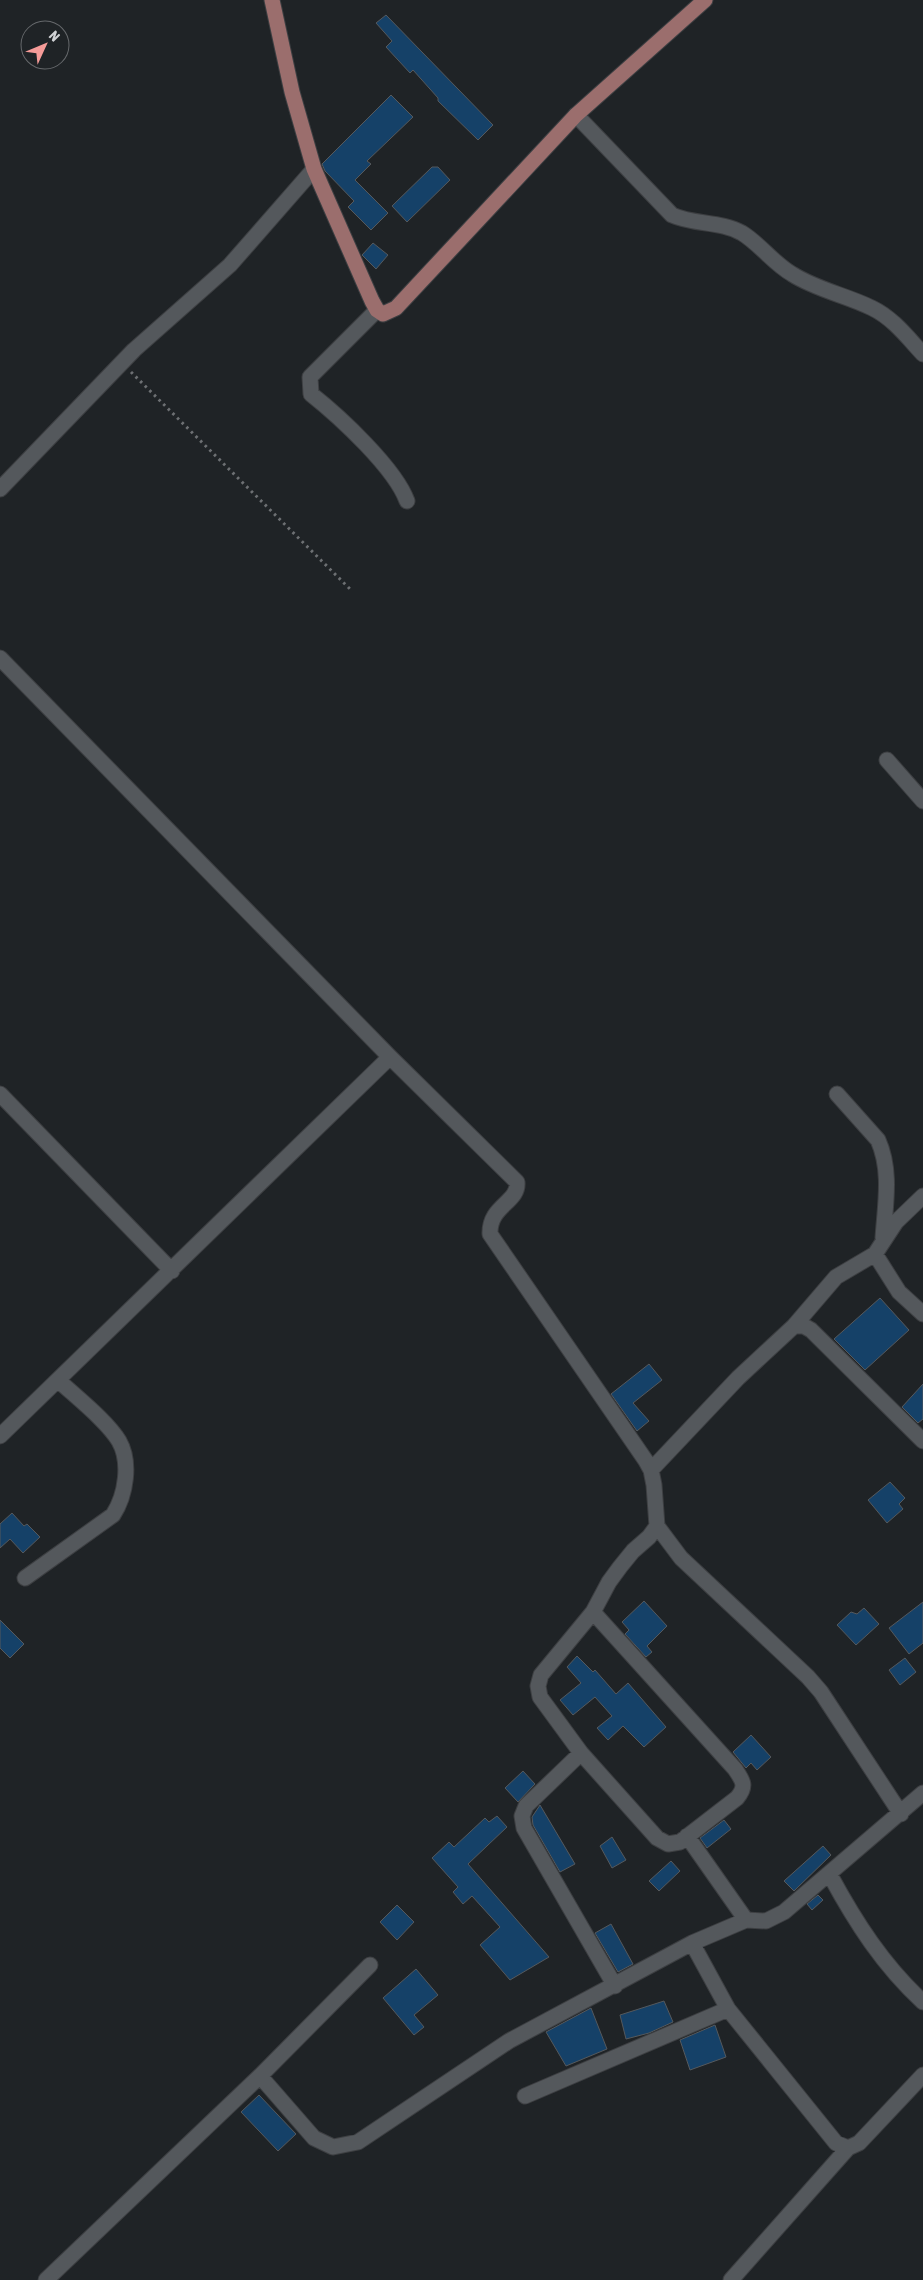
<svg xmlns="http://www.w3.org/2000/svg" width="923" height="2280" font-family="'Asap Condensed',sans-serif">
  <rect width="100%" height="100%" fill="#1f2326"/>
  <!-- building -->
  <path fill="#154168" stroke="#55595d" d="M 386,15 L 493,125 L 478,140 L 438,101 L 438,98 L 413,70 L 410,73 L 386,47 L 392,41 L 376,23 Z
    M 391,95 L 413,117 L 367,161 L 371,164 L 355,180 L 388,213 L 371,230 L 348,207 L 354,201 L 325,171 L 322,164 Z
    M 432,167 L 438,167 L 450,180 L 407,222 L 392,206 Z
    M 373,243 L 388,255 L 376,269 L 362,255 Z
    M 880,1298 L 909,1330 L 865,1370 L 834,1339 Z
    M 649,1364 L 662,1380 L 633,1403 L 649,1421 L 637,1431 L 611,1394 Z
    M 923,1384 L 923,1419 L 918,1423 L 902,1407 Z
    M 890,1482 L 905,1498 L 899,1504 L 903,1509 L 887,1523 L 868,1500 Z
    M 12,1513 L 24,1526 L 27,1524 L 40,1537 L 23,1553 L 10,1539 L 0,1548 L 0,1524 Z
    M 644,1601 L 667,1626 L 647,1646 L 652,1652 L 646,1657 L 625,1634 L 629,1630 L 622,1622 Z
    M 923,1602 L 923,1643 L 909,1654 L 889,1628 Z
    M 864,1608 L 879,1624 L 856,1645 L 837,1625 L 851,1612 L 857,1614 Z
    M 0,1620 L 24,1644 L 10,1658 L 0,1648 Z
    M 577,1656 L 593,1672 L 595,1670 L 616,1694 L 628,1683 L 666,1727 L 644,1747 L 623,1726 L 608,1740 L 597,1728 L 612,1716 L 595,1697 L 573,1715 L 560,1700 L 581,1683 L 567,1667 Z
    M 905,1658 L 916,1672 L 900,1685 L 889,1670 Z
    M 751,1735 L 771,1757 L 757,1770 L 751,1763 L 746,1768 L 733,1752 Z
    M 523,1771 L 535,1784 L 518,1802 L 505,1788 Z
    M 540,1805 L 575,1864 L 560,1872 L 533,1825 L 532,1817 Z
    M 497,1816 L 507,1827 L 468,1864 L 549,1957 L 510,1980 L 480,1945 L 500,1927 L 472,1896 L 463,1904 L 453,1892 L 458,1887 L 432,1858 L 449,1842 L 454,1847 L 485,1818 L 489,1822 Z
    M 724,1820 L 731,1829 L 707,1848 L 700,1838 Z
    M 612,1837 L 626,1860 L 612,1868 L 600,1846 Z
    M 823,1846 L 831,1855 L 794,1891 L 784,1881 Z
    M 671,1861 L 680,1871 L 659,1891 L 649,1881 Z
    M 818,1895 L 823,1900 L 812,1910 L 807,1904 Z
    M 397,1905 L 414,1922 L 397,1940 L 380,1922 Z
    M 611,1924 L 633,1964 L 618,1972 L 595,1933 Z
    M 416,1969 L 438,1995 L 414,2015 L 424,2027 L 414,2035 L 383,1998 Z
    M 664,2001 L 673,2022 L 649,2033 L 626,2039 L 620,2015 Z
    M 591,2008 L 607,2049 L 566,2066 L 546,2032 Z
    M 715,2025 L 726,2057 L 690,2070 L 680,2040 Z
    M 259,2095 L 296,2134 L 278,2151 L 241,2112 Z"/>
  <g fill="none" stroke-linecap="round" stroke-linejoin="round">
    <!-- minor casing -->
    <g stroke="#3d3f42" stroke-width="17">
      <path id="minor" d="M 576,115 L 672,215 C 694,225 721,221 742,233 C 760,244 773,263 792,274 C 817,290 846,295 872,308 C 893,318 908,338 923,354
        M 377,310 L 310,377 L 311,394 C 340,417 395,468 407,501
        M 0,489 L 134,350 L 230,265 L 314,169
        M 0,658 L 390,1057 L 517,1182 C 519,1203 489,1205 490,1234 L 646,1461 L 651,1470 L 654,1485 L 657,1526 L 681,1558 L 808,1677 L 821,1692 L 901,1814
        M 887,760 L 923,801
        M 0,1094 L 172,1271
        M 837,1094 L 878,1140 C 892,1171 885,1206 883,1238
        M 875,1254 L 899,1292 L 923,1314
        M 794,1326 L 836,1277 L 875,1254 L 896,1222 L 923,1196
        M 0,1436 L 390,1057
        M 651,1470 L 738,1378 L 794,1326 L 804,1326 L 811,1330 L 923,1441
        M 25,1578 L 113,1515 C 126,1495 131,1462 119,1441 C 107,1421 75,1396 58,1380
        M 593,1612 L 735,1769 C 743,1781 747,1786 737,1798 L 680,1842 L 668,1844 L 657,1838 L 581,1753 L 540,1697 L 538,1686 L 541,1675 L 593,1612 L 609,1582 L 620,1567 L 633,1551 L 649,1537 L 657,1526
        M 581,1753 L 526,1806 L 522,1816 L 524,1828 L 615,1986
        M 687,1836 L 746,1920
        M 830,1875 C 856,1923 883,1965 923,2002
        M 692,1943 L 728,2009 L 836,2143 L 848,2148 L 859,2143 L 923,2075
        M 260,2076 L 314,2138 L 333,2147 L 358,2142 L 509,2041 L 692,1943 L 746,1920 L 766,1921 L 784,1912 L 923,1793
        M 525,2096 L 728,2009
        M 46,2280 L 260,2076 L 370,1965
        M 731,2280 L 848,2148"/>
    </g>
    <!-- major casing -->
    <g stroke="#3d3f42" stroke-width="17">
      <path id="major" d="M 272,0 L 292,92 L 314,169 L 372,301 L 377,310 L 383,314 L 396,308 L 576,115 L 705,0"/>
    </g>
    <!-- path -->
    <path stroke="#6d7073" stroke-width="3" stroke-dasharray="2.5 4" stroke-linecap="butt" d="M 131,372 L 350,589"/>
    <!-- minor -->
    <use href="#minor" stroke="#54585c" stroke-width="15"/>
    <!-- major -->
    <use href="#major" stroke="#9b6e6d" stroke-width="15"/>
  </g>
  <!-- north arrow -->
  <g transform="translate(45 45) rotate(46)"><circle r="24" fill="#1f2326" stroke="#66696c"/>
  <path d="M0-4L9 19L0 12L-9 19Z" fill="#f59b98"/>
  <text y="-8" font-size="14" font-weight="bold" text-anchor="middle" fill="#d0d2d5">N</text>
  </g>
</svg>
